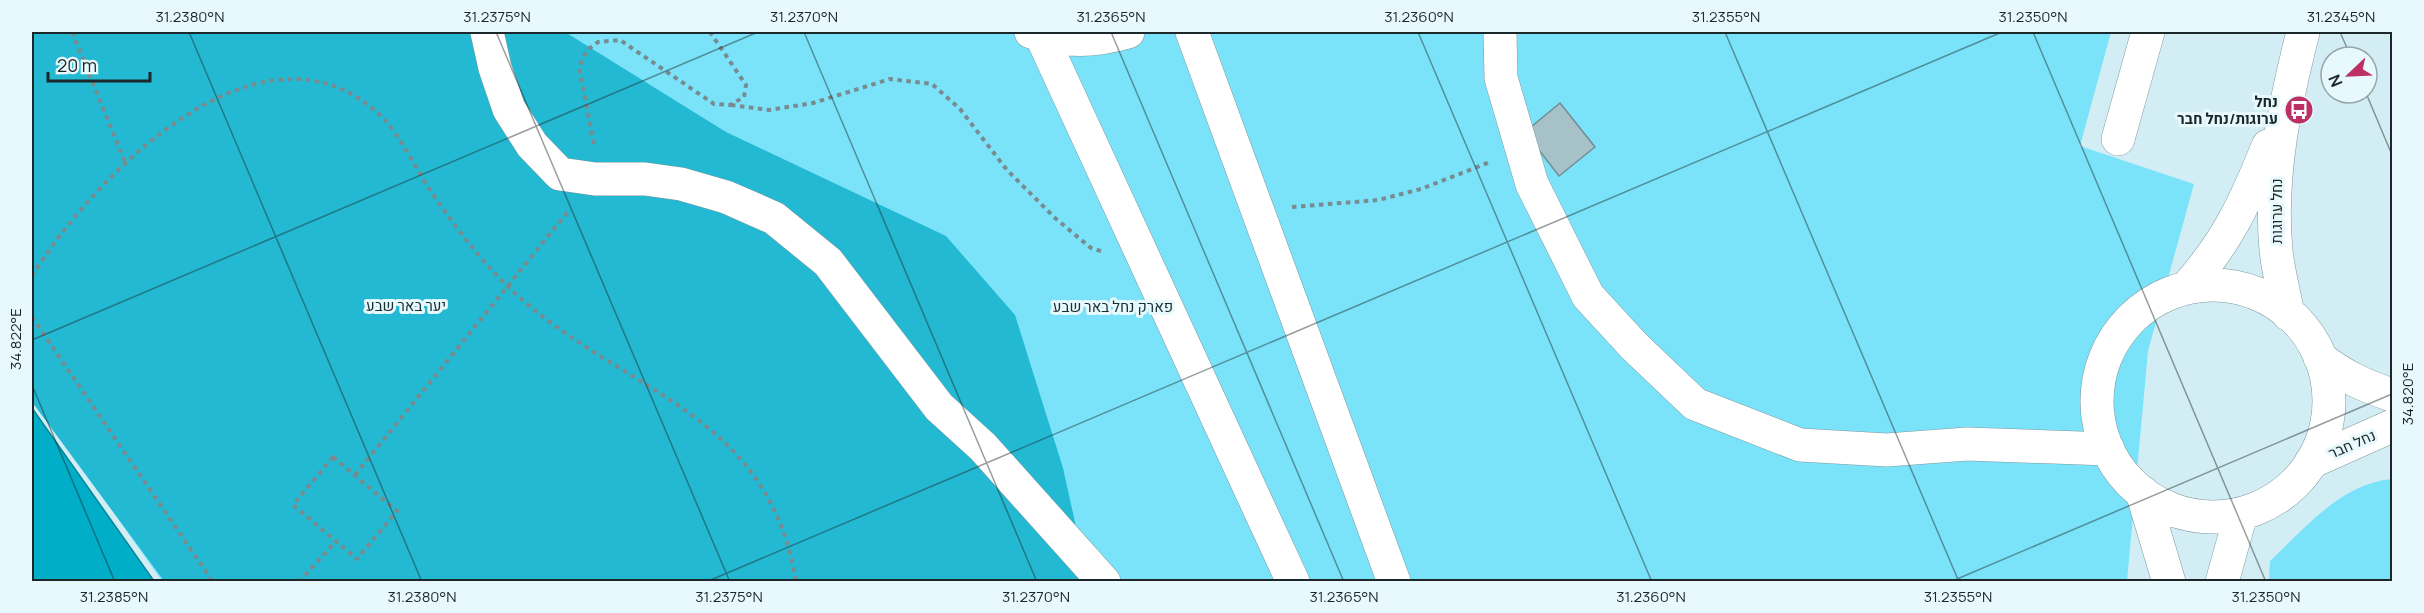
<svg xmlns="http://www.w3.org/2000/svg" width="2424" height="613" font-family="Manrope,Heebo,sans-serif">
  <rect width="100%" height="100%" fill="#d2eef4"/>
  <!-- green -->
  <path fill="#7ae3f9" d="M 32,32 L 2111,32 L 2080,146 L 2194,184 L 2148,351 L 2127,581 L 162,581 L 32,397 Z
    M 2392,479 L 2392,581 L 2269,581 L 2270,561 C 2305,528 2342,483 2392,479 Z"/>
  <!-- forest -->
  <path fill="#23b9d3" d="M 32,32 L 565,32 L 726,132 L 946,236 L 1015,315 L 1063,468 L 1088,581 L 164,581 L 32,402 Z"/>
  <!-- water -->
  <path fill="#00aec7" stroke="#088698" stroke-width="1.5" d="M 32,408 L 154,581 L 32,581 Z"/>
  <!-- building -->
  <path fill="#a6c1c8" stroke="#738d93" stroke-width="1.5" d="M 1560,103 L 1595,147 L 1559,176 L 1525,132 Z"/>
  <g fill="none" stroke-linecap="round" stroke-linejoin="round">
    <!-- minor casing -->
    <g stroke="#7e989e" stroke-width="34">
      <path id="minor" d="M 487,32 L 495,68 L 509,109 L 532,145 L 560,174 L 595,179 L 645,179 L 681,184 L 726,197 L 774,218 L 828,262 L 939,407 L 983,447 L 1104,582
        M 1031,32 C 1065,42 1094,42 1128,32
        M 1192,32 L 1394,582
        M 1500,32 L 1501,78 L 1532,184 L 1588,296 L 1634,346 L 1695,404 L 1800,445 L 1887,450 L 1967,444 L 2108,449
        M 1041,35 L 1293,582
        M 2118,139 L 2148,32
        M2097 401a116 116 0 1 1 232 0a116 116 0 1 1-232 0Z
        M 2186,288 C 2228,241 2245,203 2268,146
        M 2288,314 C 2284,293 2278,271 2276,250 C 2269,175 2285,104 2303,32
        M 2320,358 C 2343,376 2365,386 2392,395
        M 2311,462 L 2392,426
        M 2142,492 L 2169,582
        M 2222,582 L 2241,514"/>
    </g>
    <!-- path -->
    <path stroke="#788c90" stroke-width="4" stroke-dasharray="4.5 4.5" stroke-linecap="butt" d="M 72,32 L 125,162
      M 773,32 L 782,32
      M 731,105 L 769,110 L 813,103 L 890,79 L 932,84 L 960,109 L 1007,170 L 1055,218 L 1091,248 L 1104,252
      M 594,144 L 579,67 L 587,50 L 598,42 L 620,40 L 714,104 L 730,105 L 744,97 L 746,85 L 710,32
      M 1292,207 L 1378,200 L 1421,189 L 1490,162
      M 32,276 C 94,175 266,0 384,119 C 401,138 414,165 428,187 C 457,230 487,270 526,303 C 634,395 770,417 796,582
      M 32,317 L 213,582
      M 333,457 L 397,511 L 357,559 L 293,505 Z
      M 355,475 L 570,209
      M 299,582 L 336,541"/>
    <!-- minor -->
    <use href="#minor" stroke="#fff" stroke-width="33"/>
  </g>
  <!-- ticks -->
  <path fill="none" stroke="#1c2729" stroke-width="1.5" stroke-opacity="0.45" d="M 189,32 L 422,582M 496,32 L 730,582M 804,32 L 1037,582M 1111,32 L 1344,582M 1418,32 L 1652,582M 1725,32 L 1959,582M 2033,32 L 2266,582M 2340,32 L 2351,57M 2366,93 L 2392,155M 32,340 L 758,32M 32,385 L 115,582M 706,582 L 2002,32M 1950,582 L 2392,394"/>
  <!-- icons -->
  <defs>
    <g id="bus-disc" transform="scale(1.5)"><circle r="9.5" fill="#bc3064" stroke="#e8f9fd"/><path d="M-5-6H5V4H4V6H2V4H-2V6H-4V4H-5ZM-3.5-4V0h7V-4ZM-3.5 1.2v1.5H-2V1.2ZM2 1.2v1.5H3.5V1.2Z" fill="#fff"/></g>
  </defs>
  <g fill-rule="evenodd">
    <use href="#bus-disc" x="2299" y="110"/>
  </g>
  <g text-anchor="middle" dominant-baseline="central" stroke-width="6" stroke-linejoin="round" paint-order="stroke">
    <!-- poi labels -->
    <g font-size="15" font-weight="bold" fill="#1c2729" stroke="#e8f9fd" text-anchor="end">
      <text x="2278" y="101">נחל<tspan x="2278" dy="17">ערוגות/נחל חבר</tspan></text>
    </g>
    <!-- street labels -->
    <g font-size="15" fill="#1c2729" stroke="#e8f9fd">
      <text transform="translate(2276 211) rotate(-90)">נחל ערוגות</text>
      <text transform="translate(2352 444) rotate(-24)">נחל חבר</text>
    </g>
    <!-- park labels -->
    <g font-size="15" fill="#192f34" stroke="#e8f9fd">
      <text x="406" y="305">יער באר שבע</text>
      <text x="1113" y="306">פארק נחל באר שבע</text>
    </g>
  </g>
  <!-- border -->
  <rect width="2424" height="613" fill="none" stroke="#e8f9fd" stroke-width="66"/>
  <!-- north arrow -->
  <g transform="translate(2349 75) rotate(247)"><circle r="28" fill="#e8f9fd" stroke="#96a5a8" stroke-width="1.5"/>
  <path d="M0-4.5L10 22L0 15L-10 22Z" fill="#bc3064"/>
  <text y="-9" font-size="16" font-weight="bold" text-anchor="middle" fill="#1c2729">N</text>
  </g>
  <!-- scale -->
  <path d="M48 72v9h102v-9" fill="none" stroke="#1c2729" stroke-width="3"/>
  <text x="57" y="72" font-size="18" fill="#1c2729" stroke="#e8f9fd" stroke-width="4.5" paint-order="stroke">20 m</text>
  <rect x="33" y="33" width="2358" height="547" fill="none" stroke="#1c2729" stroke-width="2"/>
  <g font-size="15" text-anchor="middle" fill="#1c2729">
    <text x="190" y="22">31.2380°N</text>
    <text x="497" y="22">31.2375°N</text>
    <text x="804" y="22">31.2370°N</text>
    <text x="1111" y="22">31.2365°N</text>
    <text x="1419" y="22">31.2360°N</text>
    <text x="1726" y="22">31.2355°N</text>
    <text x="2033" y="22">31.2350°N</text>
    <text x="2341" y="22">31.2345°N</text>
    <text transform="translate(16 339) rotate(-90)" y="5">34.822°E</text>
    <text transform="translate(2408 394) rotate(-90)" y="5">34.820°E</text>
    <text x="114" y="602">31.2385°N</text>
    <text x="422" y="602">31.2380°N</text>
    <text x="729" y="602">31.2375°N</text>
    <text x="1036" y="602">31.2370°N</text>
    <text x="1344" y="602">31.2365°N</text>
    <text x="1651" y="602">31.2360°N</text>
    <text x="1958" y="602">31.2355°N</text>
    <text x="2266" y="602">31.2350°N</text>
  </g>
</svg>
